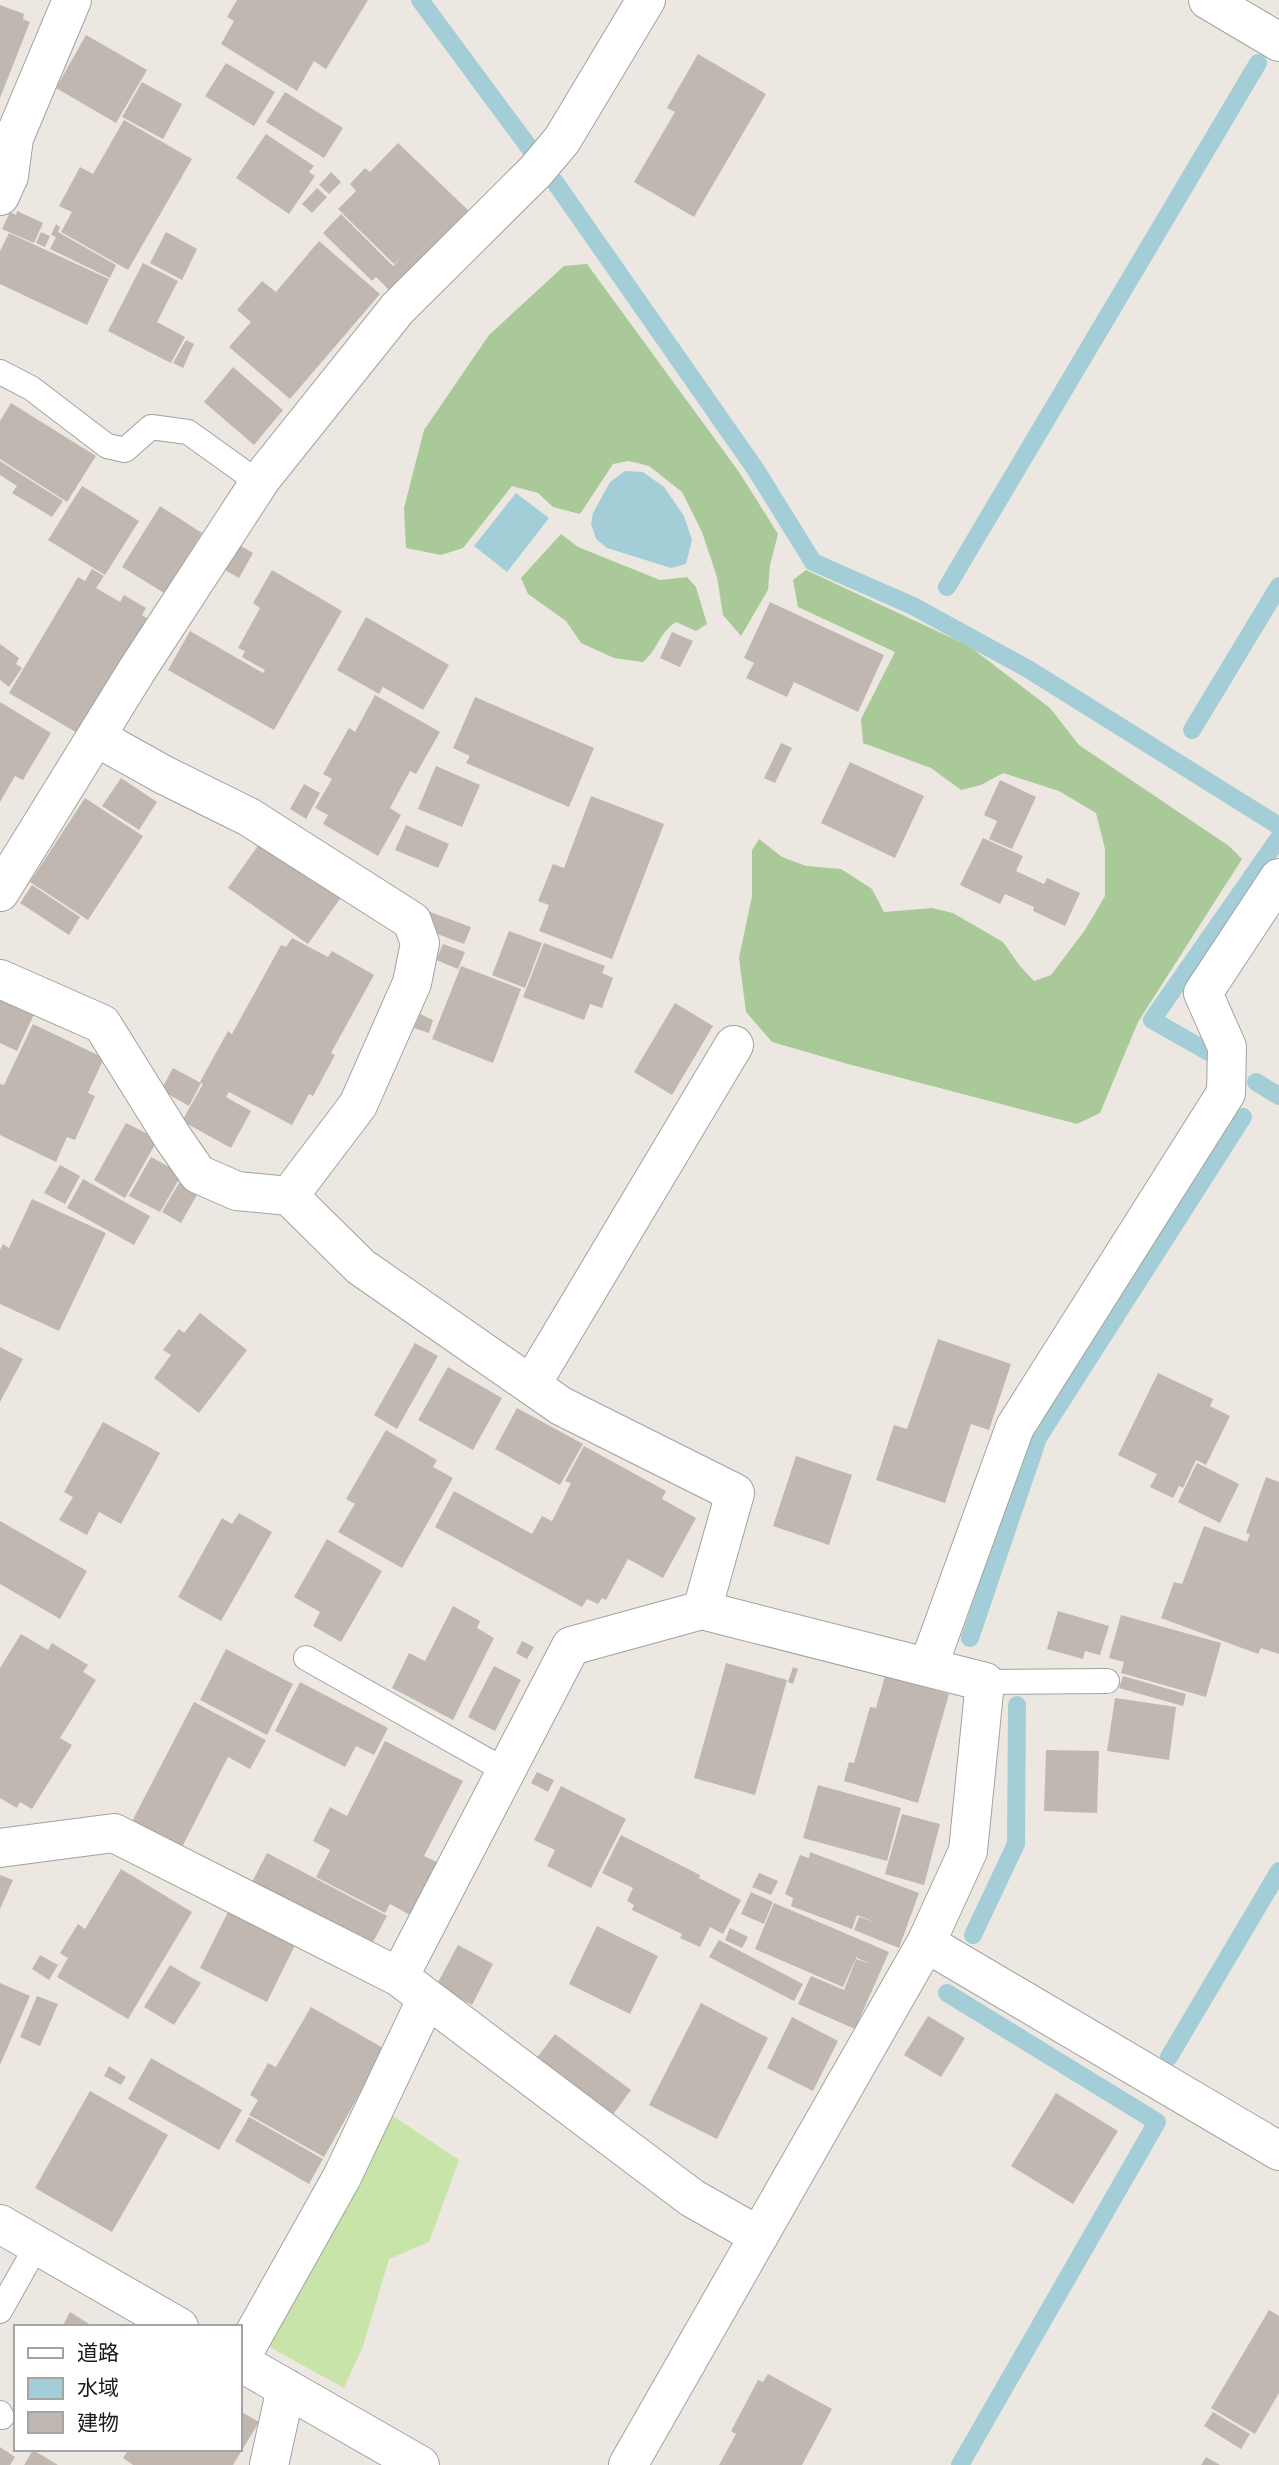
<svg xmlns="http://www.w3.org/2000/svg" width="1279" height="2465" font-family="Inter,'Noto Sans JP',sans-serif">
  <rect width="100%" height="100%" fill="#ece8e1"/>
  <!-- grass -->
  <path fill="#c9e4a9" d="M 384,2110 L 459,2160 L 429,2242 L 389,2259 L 363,2346 L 344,2388 L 266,2345 Z"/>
  <!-- forest -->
  <path fill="#a9c998" d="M 587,264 L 739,472 L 778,534 L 770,565 L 768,590 L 741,636 L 723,615 L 717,577 L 702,532 L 682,492 L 649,466 L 629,461 L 613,464 L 580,514 L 553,507 L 538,493 L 512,486 L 463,548 L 441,555 L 406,548 L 404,508 L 424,430 L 489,335 L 564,266 Z
    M 561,534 L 578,547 L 660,580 L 687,577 L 696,587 L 707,624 L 696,631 L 676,622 C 658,634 659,648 643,662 L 614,658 L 581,643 L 566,621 L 528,594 L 521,578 Z
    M 806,570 L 969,646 L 1050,708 L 1079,745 L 1229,846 L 1242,859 L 1138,1022 L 1100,1113 L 1077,1124 L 848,1064 L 772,1042 L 746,1012 L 739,958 L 752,896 L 752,850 L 759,839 L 782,857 L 806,866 L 841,869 L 872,889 L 884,912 L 932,908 L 953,913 L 1003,942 L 1020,966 L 1034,981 L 1051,975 L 1085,930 L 1105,896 L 1105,849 L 1096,813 L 1059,791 L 1003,773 L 981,785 L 961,790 L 931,768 L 863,743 L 861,719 L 895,652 L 798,607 L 793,580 Z"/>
  <!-- water -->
  <path fill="#a4ced7" d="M 625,471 L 643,472 L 664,487 L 684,516 L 692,540 L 686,564 L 671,568 L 607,548 L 596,539 L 591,524 L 593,513 L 610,482 Z
    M 516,493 L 549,518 L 507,572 L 474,546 Z"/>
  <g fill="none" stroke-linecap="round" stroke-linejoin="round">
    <!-- stream -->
    <path stroke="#a4ced7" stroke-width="18" d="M 420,0 L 557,185 L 756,470 L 813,562 L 913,606 L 1028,669 L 1279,826
      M 947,587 L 1258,63
      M 1192,730 L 1279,586
      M 1214,1055 L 1152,1020 L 1279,838
      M 1256,1082 L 1279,1096
      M 970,1638 L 1038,1438 L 1243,1117
      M 973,1935 L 1016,1844 L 1017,1705
      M 947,1993 L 1157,2122 L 960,2465
      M 1169,2057 L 1279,1871"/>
  </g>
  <!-- building -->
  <path fill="#c0b7b1" d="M 237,0 L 368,0 L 326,69 L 314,61 L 297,91 L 221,44 L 234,21 L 227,17 Z
    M 0,5 L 24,14 L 23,19 L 30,22 L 0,98 Z
    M 86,35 L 147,70 L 116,123 L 56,88 Z
    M 698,54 L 766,94 L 694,217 L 634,182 L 675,112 L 667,108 Z
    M 226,63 L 275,92 L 254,126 L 205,96 Z
    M 142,82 L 182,104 L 163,139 L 122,117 Z
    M 285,92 L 343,128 L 324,158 L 266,122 Z
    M 124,120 L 192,159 L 128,270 L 61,232 L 72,212 L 59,206 L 80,167 L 93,174 Z
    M 266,134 L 314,166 L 309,172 L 315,176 L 289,214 L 236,178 Z
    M 398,143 L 470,212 L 392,293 L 376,277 L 372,281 L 323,233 L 341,214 L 393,266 L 402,257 L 394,264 L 338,209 L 356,191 L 350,184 L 365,168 L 370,172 Z
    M 331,172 L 341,182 L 329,194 L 319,185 Z
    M 317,188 L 327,197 L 312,213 L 302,204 Z
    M 17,211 L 43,223 L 34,243 L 2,229 L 10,212 L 16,215 Z
    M 56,224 L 60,227 L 58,232 L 116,265 L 110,278 L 50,249 L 56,237 L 51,235 Z
    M 41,232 L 50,236 L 45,247 L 36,243 Z
    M 166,232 L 197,249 L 182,280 L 150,263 Z
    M 9,233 L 109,279 L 87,325 L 0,284 L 0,251 Z
    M 319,241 L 380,294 L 290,399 L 229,347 L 251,322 L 237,310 L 262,281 L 276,292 Z
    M 143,263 L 178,281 L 157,322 L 185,337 L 171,363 L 108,331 Z
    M 186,340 L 194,344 L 183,368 L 173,363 Z
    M 233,367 L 283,410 L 254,445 L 204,402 Z
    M 11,403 L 96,456 L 67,502 L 0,459 L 0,421 Z
    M 0,461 L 63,501 L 52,517 L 12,493 L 17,486 L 0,475 Z
    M 82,486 L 139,521 L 105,575 L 48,540 Z
    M 160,506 L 202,533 L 164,593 L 122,567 Z
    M 239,545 L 253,553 L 239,578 L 225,570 Z
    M 92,569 L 104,576 L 96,588 L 120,602 L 124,595 L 146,608 L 142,615 L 148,619 L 79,734 L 9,693 L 78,577 L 85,581 Z
    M 272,570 L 342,611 L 274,730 L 168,670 L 190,631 L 263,673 L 265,670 L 242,657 L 245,651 L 238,648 L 260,608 L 253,603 Z
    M 770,602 L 884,655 L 858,712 L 794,682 L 787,697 L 746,678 L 754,663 L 744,658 Z
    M 366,617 L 449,665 L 423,710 L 383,687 L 379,694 L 337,670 Z
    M 672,632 L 693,641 L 680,667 L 660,658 Z
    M 0,644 L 19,658 L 16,664 L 22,668 L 9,687 L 0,680 Z
    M 375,695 L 440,732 L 416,774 L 410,771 L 390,808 L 401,815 L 378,856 L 323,824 L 328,815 L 315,808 L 332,779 L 323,774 L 349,728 L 355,732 Z
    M 475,697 L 594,748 L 569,807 L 466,763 L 470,756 L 453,748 Z
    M 0,702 L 51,733 L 23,780 L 15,776 L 0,802 Z
    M 781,743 L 792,748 L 775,783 L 764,778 Z
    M 850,762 L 924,796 L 895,858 L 821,823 Z
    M 436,766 L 480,785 L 462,827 L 418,809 Z
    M 121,778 L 157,802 L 139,830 L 102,806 Z
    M 1000,780 L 1036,797 L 1012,849 L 989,839 L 997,821 L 984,815 Z
    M 304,784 L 320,793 L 306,819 L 290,809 Z
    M 591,796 L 664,824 L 612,959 L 539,931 L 549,905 L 538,901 L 553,864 L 564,868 Z
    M 85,798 L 143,836 L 88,920 L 30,882 Z
    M 406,825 L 449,844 L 438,868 L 395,850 Z
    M 983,838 L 1023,856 L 1016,871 L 1044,884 L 1047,878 L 1080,893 L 1065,926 L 1033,911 L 1034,907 L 1005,894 L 1000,904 L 960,885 Z
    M 262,840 L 342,896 L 308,944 L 228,888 Z
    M 32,885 L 80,917 L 69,935 L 20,903 Z
    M 422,909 L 471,927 L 464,944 L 424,929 Z
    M 509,931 L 542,943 L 525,988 L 492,975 Z
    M 292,938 L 328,957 L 332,951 L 374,975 L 331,1053 L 335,1055 L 313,1096 L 309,1094 L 292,1125 L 229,1092 L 226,1097 L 251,1111 L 231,1148 L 182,1121 L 203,1084 L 200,1082 L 228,1031 L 232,1034 L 281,945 L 286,947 Z
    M 544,943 L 605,966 L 602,973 L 613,978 L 602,1008 L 590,1004 L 584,1020 L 523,997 Z
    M 443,944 L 465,952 L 458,969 L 436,960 Z
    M 461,966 L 521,989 L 493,1063 L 432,1039 Z
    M 0,996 L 35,1012 L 17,1051 L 0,1043 Z
    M 675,1003 L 713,1026 L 672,1095 L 634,1072 Z
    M 420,1014 L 433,1020 L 429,1033 L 414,1028 Z
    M 33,1024 L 104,1058 L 88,1093 L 95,1096 L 75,1140 L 67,1137 L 56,1162 L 0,1135 L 0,1084 L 4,1085 Z
    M 173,1068 L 201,1083 L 189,1106 L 161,1090 Z
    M 126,1123 L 158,1139 L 125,1198 L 94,1180 Z
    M 151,1157 L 182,1174 L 160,1212 L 129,1196 Z
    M 60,1165 L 80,1176 L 65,1204 L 44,1193 Z
    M 83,1179 L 150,1216 L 134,1245 L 67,1208 Z
    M 179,1183 L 198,1193 L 181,1223 L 162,1212 Z
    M 32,1199 L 106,1233 L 59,1331 L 0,1304 L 0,1250 L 3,1244 L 9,1248 Z
    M 200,1313 L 247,1350 L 199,1413 L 154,1378 L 171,1355 L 163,1350 L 179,1329 L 184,1333 Z
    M 938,1339 L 1011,1364 L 989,1430 L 971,1424 L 945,1503 L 876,1480 L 894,1425 L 907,1429 Z
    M 415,1343 L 438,1356 L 397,1429 L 374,1415 Z
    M 0,1347 L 23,1359 L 0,1402 Z
    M 448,1367 L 502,1398 L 473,1450 L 418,1420 Z
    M 1158,1373 L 1213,1399 L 1210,1406 L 1230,1416 L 1206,1465 L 1196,1460 L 1183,1488 L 1179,1486 L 1173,1498 L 1150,1487 L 1157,1474 L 1118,1455 Z
    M 517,1408 L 583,1444 L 560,1485 L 495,1449 Z
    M 103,1422 L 160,1453 L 121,1524 L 99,1512 L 87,1535 L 59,1520 L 73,1497 L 64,1492 Z
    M 386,1430 L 437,1460 L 433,1467 L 453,1478 L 402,1568 L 338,1532 L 355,1504 L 346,1499 Z
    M 584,1446 L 666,1491 L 662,1499 L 696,1518 L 663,1578 L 628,1559 L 606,1600 L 602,1598 L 598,1604 L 587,1599 L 582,1607 L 435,1527 L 454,1491 L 532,1534 L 542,1516 L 552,1521 L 571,1483 L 565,1481 Z
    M 796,1456 L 852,1475 L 829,1545 L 773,1526 Z
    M 1197,1463 L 1239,1484 L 1220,1523 L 1178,1502 Z
    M 1266,1477 L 1279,1482 L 1279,1654 L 1261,1648 L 1258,1654 L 1161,1618 L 1174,1582 L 1182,1584 L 1204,1526 L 1247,1542 L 1250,1534 L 1246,1533 Z
    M 239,1513 L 272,1532 L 221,1621 L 178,1597 L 222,1518 L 232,1524 Z
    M 0,1521 L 87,1571 L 60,1619 L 0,1584 Z
    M 327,1539 L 382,1571 L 341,1642 L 313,1626 L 320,1612 L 294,1597 Z
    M 453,1606 L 480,1621 L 477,1628 L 494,1638 L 453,1720 L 392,1688 L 409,1653 L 425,1661 Z
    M 1058,1611 L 1109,1626 L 1100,1655 L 1085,1651 L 1083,1659 L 1047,1649 Z
    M 1121,1615 L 1221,1643 L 1206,1697 L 1121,1673 L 1124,1662 L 1109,1658 Z
    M 21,1634 L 48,1650 L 52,1643 L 88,1665 L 83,1672 L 96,1680 L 60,1738 L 72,1745 L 32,1809 L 20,1802 L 17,1808 L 0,1798 L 0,1668 Z
    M 522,1641 L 534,1647 L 527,1659 L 516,1653 Z
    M 226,1649 L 293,1684 L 267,1735 L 200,1700 Z
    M 726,1663 L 787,1680 L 755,1795 L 694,1778 Z
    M 494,1666 L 521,1680 L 495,1731 L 468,1717 Z
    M 793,1667 L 798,1669 L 793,1684 L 788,1682 Z
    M 885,1676 L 949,1694 L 918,1803 L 844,1781 L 849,1762 L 854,1763 L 870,1707 L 876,1708 Z
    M 1123,1676 L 1186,1694 L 1183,1706 L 1119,1688 Z
    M 300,1682 L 388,1728 L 374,1755 L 356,1746 L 345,1767 L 275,1731 Z
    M 1115,1698 L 1176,1707 L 1169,1760 L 1107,1751 Z
    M 194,1702 L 266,1740 L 250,1769 L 228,1757 L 178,1855 L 128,1829 Z
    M 385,1741 L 463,1781 L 424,1856 L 437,1862 L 410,1915 L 390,1904 L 385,1913 L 316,1877 L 330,1850 L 313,1841 L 330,1807 L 347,1816 Z
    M 1046,1750 L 1099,1751 L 1097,1813 L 1044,1811 Z
    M 537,1772 L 554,1780 L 548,1792 L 531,1783 Z
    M 818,1785 L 901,1808 L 887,1861 L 803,1838 Z
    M 561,1786 L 626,1819 L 591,1888 L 547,1866 L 555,1850 L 534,1840 Z
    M 902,1814 L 940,1824 L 924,1885 L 885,1874 Z
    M 621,1835 L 700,1875 L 699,1878 L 741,1900 L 723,1934 L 710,1927 L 700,1947 L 680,1938 L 682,1934 L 632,1910 L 634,1905 L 627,1901 L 633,1888 L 602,1873 Z
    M 810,1852 L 919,1893 L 899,1948 L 854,1930 L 859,1917 L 875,1922 L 857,1915 L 852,1929 L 791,1906 L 793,1898 L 785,1894 L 800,1855 L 809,1858 Z
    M 267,1853 L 387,1916 L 372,1944 L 252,1882 Z
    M 121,1869 L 192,1912 L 128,2019 L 57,1977 L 68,1958 L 60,1953 L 78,1924 L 85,1929 Z
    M 759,1873 L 778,1881 L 771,1895 L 752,1887 Z
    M 0,1875 L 13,1880 L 0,1909 Z
    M 751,1892 L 773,1902 L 764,1924 L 741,1914 Z
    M 774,1903 L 889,1952 L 855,2029 L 798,2004 L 811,1976 L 844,1990 L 856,1959 L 871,1964 L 857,1958 L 857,1956 L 843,1987 L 755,1949 Z
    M 228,1912 L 295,1945 L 267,2002 L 200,1968 Z
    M 597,1926 L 658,1956 L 630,2014 L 569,1984 Z
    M 730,1928 L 748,1937 L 742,1948 L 725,1940 Z
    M 719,1940 L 803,1984 L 794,2001 L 709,1957 Z
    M 458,1945 L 493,1964 L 472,2005 L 436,1986 Z
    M 40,1955 L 58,1965 L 49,1980 L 32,1969 Z
    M 170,1965 L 201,1983 L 174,2025 L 144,2007 Z
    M 0,1983 L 30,1996 L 0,2065 Z
    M 37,1996 L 58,2004 L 40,2046 L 20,2037 Z
    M 701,2003 L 768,2038 L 717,2139 L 649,2105 Z
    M 311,2007 L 385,2049 L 324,2157 L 249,2115 L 258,2100 L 250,2095 L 268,2063 L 276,2067 Z
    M 928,2016 L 965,2038 L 941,2077 L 904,2055 Z
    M 792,2017 L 838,2041 L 813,2091 L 767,2068 Z
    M 555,2034 L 631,2090 L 609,2120 L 533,2063 Z
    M 151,2058 L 242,2110 L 219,2150 L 128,2099 Z
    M 109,2066 L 126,2077 L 121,2085 L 104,2076 Z
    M 90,2091 L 168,2135 L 112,2232 L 35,2188 Z
    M 1056,2093 L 1118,2131 L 1073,2204 L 1011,2166 Z
    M 249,2117 L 323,2159 L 309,2184 L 235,2141 Z
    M 1269,2310 L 1279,2316 L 1279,2393 L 1255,2434 L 1211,2408 Z
    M 70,2312 L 94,2327 L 62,2327 Z
    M 768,2374 L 832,2409 L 802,2465 L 719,2465 L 736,2434 L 731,2431 L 758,2380 L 763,2382 Z
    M 240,2411 L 259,2422 L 233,2465 L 133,2465 L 123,2458 L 129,2449 L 240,2449 Z
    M 1213,2412 L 1250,2434 L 1241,2449 L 1204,2426 Z
    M 0,2447 L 15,2457 L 10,2465 L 0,2465 Z
    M 33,2450 L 58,2465 L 24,2465 Z
    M 1206,2457 L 1220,2465 L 1201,2465 Z"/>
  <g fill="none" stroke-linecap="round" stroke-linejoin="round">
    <!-- service casing -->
    <g stroke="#a2a2a2" stroke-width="26">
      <path id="service" d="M 0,372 L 31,388 L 107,446 L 125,450 L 151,427 L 188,432 L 259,483
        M 306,1658 L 506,1771
        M 985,1682 L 1107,1681
        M 0,2311 L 37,2245
        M 0,2413 L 2,2417"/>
    </g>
    <!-- minor casing -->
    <g stroke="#a2a2a2" stroke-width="40">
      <path id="minor" d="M 0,196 L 9,176 L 14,138 L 72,0
        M 96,737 L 164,775 L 249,817 L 412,921 L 420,943 L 412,983 L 358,1105 L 289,1196
        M 0,892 L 137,670 L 262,478 L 398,308 L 535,172 L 562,140 L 646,0
        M 0,979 L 102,1024 L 173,1138 L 198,1174 L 237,1191 L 289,1196 L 361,1267 L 561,1406 L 735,1493 L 702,1610 L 985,1682 L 968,1851 L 926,1943 L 628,2465
        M 531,1385 L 734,1045
        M 928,1667 L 1015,1427 L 1226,1093 L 1227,1047 L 1203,993 L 1279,878
        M 0,1848 L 114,1833 L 399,1977 L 692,2198 L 759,2236
        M 926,1943 L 1279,2151
        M 399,1977 L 571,1646 L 702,1610
        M 0,2224 L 179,2327
        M 240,2359 L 342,2177 L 427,1998
        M 240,2362 L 420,2465
        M 269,2465 L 286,2388"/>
    </g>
    <!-- tertiary casing -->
    <g stroke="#a2a2a2" stroke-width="40">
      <path id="tertiary" d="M 1208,0 L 1279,42"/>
    </g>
    <!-- service -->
    <use href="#service" stroke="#fff" stroke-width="24"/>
    <!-- minor -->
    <use href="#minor" stroke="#fff" stroke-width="38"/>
    <!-- tertiary -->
    <use href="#tertiary" stroke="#fff" stroke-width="38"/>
  </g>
  <!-- legend -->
  <rect x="14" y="2325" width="228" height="126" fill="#ffffff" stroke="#a4a4a4" stroke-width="2"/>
  <rect x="28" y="2348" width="35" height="10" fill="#ffffff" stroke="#a4a4a4" stroke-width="2"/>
  <text x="77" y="2360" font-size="21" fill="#1b1b1b">道路</text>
  <rect x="28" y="2378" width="35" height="21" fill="#a4ced7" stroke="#a4a4a4" stroke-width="2"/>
  <text x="77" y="2395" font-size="21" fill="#1b1b1b">水域</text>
  <rect x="28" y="2412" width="35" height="21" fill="#c0b7b1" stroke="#a4a4a4" stroke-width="2"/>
  <text x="77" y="2430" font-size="21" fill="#1b1b1b">建物</text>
</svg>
